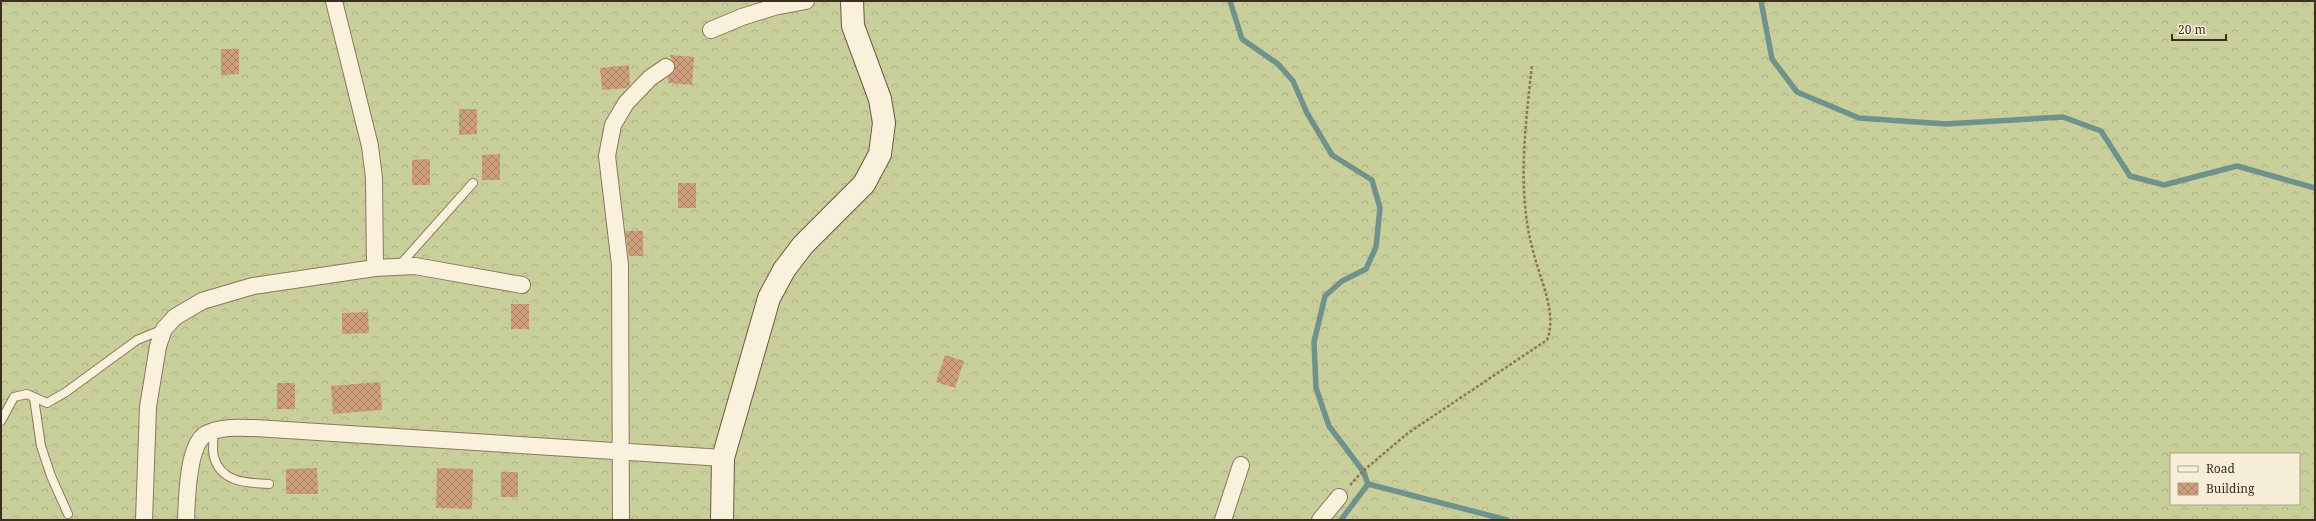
<svg xmlns="http://www.w3.org/2000/svg" width="2316" height="521" font-family="'Noto Serif',serif">
  <defs>
    <pattern id="forest-crowns" width="20" height="18" patternUnits="userSpaceOnUse"><rect width="20" height="18" fill="#c9cf9b"/><path d="M2 6a3 3 0 1 1 6 0M12 15a3 3 0 1 1 6 0" fill="none" stroke="#aeb285"/></pattern>
    <pattern id="building-cross-hatch" width="8" height="8" patternUnits="userSpaceOnUse"><rect width="8" height="8" fill="#cf9f7d"/><path d="M0 0l8 8M0 8l8-8" fill="none" stroke="#a98266"/></pattern>
  </defs>
  <rect width="100%" height="100%" fill="#f0e4c8"/>
  <!-- forest -->
  <path fill="url(#forest-crowns)" fill-rule="evenodd" d="M 1,1 L 2315,1 L 2315,520 L 1,520 ZM 2171,454 L 2299,454 L 2299,504 L 2171,504 Z"/>
  <g fill="none" stroke-linecap="round" stroke-linejoin="round">
    <!-- stream -->
    <path stroke="#6f938a" stroke-width="5.5" d="M 1230,1 L 1242,39 L 1278,64 L 1293,81 L 1307,113 L 1332,155 L 1372,180 L 1380,208 L 1376,247 L 1366,269 L 1342,281 L 1325,296 L 1314,342 L 1316,388 L 1329,426 L 1363,471 L 1368,484
      M 1761,1 L 1772,59 L 1797,92 L 1859,118 L 1946,124 L 2063,117 L 2101,131 L 2130,176 L 2164,185 L 2237,166 L 2315,188
      M 1368,484 L 1507,520
      M 1341,520 L 1368,484"/>
  </g>
  <!-- building -->
  <path fill="url(#building-cross-hatch)" d="M 221,49 L 239,49 L 239,74 L 221,75 Z
    M 670,55 L 694,57 L 692,85 L 668,83 L 668,77 L 674,71 L 675,67 Z
    M 629,65 L 630,85 L 627,88 L 602,90 L 600,68 Z
    M 459,109 L 477,109 L 477,134 L 459,135 Z
    M 500,154 L 500,180 L 482,180 L 482,155 Z
    M 430,159 L 430,185 L 412,185 L 412,160 Z
    M 678,183 L 696,183 L 696,208 L 678,208 Z
    M 625,231 L 643,231 L 643,256 L 629,256 Z
    M 511,304 L 529,304 L 529,329 L 511,329 Z
    M 368,312 L 369,333 L 342,334 L 342,313 Z
    M 945,355 L 964,361 L 955,388 L 936,382 Z
    M 380,382 L 382,410 L 333,414 L 331,386 Z
    M 277,383 L 295,383 L 295,409 L 277,409 Z
    M 317,468 L 318,494 L 286,494 L 286,469 Z
    M 437,468 L 473,469 L 472,509 L 436,508 Z
    M 501,472 L 518,472 L 518,497 L 501,497 Z"/>
  <g fill="none" stroke-linecap="round" stroke-linejoin="round">
    <!-- lane casing -->
    <g stroke="#8d765c" stroke-width="10">
      <path id="lane" d="M 398,267 L 473,183
        M 34,398 L 41,446 L 51,476 L 68,514
        M 1,421 L 14,397 L 27,394 L 47,403 L 66,392 L 137,340 L 164,329
        M 213,432 C 214,440 212,450 214,457 C 221,483 248,483 269,484"/>
    </g>
    <!-- street casing -->
    <g stroke="#8d765c" stroke-width="18">
      <path id="street" d="M 334,1 L 370,146 L 374,178 L 375,268
        M 711,30 L 742,17 L 774,7 L 806,1
        M 144,520 L 148,407 L 158,346 L 164,329 L 175,317 L 202,301 L 253,286 L 375,268 L 415,266 L 522,285
        M 186,520 C 187,500 187,445 206,434 C 221,426 239,428 255,428 L 723,458
        M 621,520 L 620,265 L 607,156 L 613,125 L 626,103 L 650,78 L 666,67
        M 1223,520 L 1241,465
        M 1320,520 L 1339,497"/>
    </g>
    <!-- secondary casing -->
    <g stroke="#6f573f" stroke-width="24">
      <path id="secondary" d="M 722,520 L 723,458 L 769,298 L 784,270 L 803,245 L 864,184 L 880,154 L 884,123 L 880,99 L 853,26 L 852,1"/>
    </g>
    <!-- path -->
    <path stroke="#8d765c" stroke-width="2.5" stroke-dasharray="3 2" stroke-linecap="butt" d="M 1350,485 L 1363,471 L 1408,433 L 1547,340 C 1557,315 1542,284 1535,258 C 1516,196 1525,129 1532,65"/>
    <!-- lane -->
    <use href="#lane" stroke="#faf1dc" stroke-width="8"/>
    <!-- street -->
    <use href="#street" stroke="#faf1dc" stroke-width="16"/>
    <!-- secondary -->
    <use href="#secondary" stroke="#faf1dc" stroke-width="22"/>
  </g>
  <!-- border -->
  <rect width="2316" height="521" fill="none" stroke="#3d2e20" stroke-width="4"/>
  <!-- legend -->
  <rect x="2170" y="453" width="130" height="52" fill="#f7eed8" stroke="#ada18e"/>
  <rect x="2178" y="466" width="20" height="6" fill="#faf1dc" stroke="#ada18e"/>
  <text x="2206" y="473" font-size="12" fill="#3d2e20">Road</text>
  <rect x="2178" y="483" width="20" height="12" fill="url(#building-cross-hatch)" stroke="#ada18e"/>
  <text x="2206" y="493" font-size="12" fill="#3d2e20">Building</text>
  <!-- scale -->
  <path d="M2172 34v6h54v-6" fill="none" stroke="#3d2e20" stroke-width="2"/>
  <text x="2178" y="34" font-size="12" fill="#3d2e20" stroke="#f7eed8" stroke-width="3" paint-order="stroke">20 m</text>
</svg>
